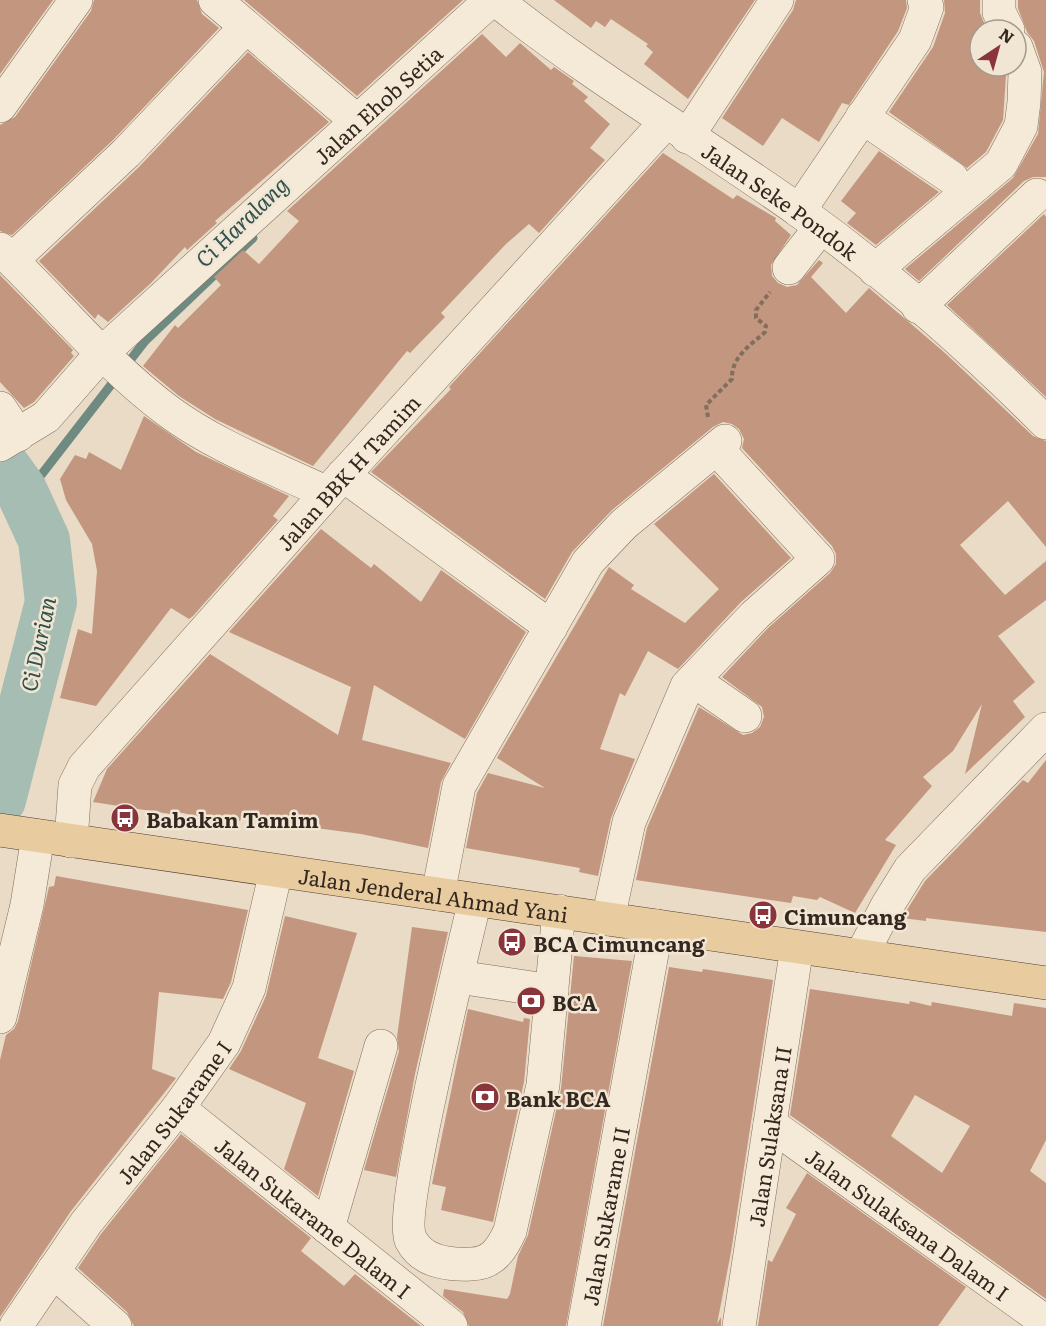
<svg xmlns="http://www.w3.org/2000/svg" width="1046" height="1326" font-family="Literata,serif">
  <rect width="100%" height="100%" fill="#e9dbc5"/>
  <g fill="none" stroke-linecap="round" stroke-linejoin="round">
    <!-- stream -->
    <path stroke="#6e8a81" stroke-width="9" d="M 24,497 L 145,341 L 253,238"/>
    <!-- river -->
    <path stroke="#a6bdb4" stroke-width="52" d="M 0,461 L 21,490 L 44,540 L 51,602 L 0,800"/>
  </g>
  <!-- building -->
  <path fill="#c3967f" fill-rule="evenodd" d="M 0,0 L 53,0 L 0,74 Z
    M 94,0 L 197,0 L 202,14 L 219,28 L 113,140 L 12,235 L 0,231 L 0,125 L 15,117 L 91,11 Z
    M 244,0 L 463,0 L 357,96 Z
    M 554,0 L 755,0 L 688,99 L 644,64 L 653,52 L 646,46 L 648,44 L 611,19 L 605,27 L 596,21 L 591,28 Z
    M 796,0 L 906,0 L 907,8 L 898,31 L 849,105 L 842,103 L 819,142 L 782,118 L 763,146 L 722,118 L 793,10 Z
    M 944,0 L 980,0 L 980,13 L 987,30 L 980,30 L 980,66 L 1003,66 L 1006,75 L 1003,120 L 986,152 L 967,168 L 889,112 L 933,47 L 945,13 Z
    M 1018,0 L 1046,0 L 1046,177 L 1033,177 L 1024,181 L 919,281 L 905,269 L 1013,178 L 1038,134 L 1044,72 L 1034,41 L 1027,32 L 1018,8 Z
    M 482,34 L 506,57 L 520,43 L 551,70 L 554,67 L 574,81 L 572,84 L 588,97 L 584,101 L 610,124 L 590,148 L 605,160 L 539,233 L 529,224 L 506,244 L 441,313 L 445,317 L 410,353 L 407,351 L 313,466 L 215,419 L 179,396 L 143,366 L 175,325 L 178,328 L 221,285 L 214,277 L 243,250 L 259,264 L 299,221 L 287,211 Z
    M 248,52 L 329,122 L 215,221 L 217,223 L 187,250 L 185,247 L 151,283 L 108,322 L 98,314 L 95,319 L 39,261 L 139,167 Z
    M 879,151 L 939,192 L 876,245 L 847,223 L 856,213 L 841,201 Z
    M 663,153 L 733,199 L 737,195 L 776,218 L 775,221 L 791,235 L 771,265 L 772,276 L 778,283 L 787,287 L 797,285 L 819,260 L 823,263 L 811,277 L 846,313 L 869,288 L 945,353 L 1033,436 L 1046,441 L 1046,547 L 1008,501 L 960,545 L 1005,595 L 1046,561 L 1046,600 L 998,636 L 1035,682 L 1013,701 L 1025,717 L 965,774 L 982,704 L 953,751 L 923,777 L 932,786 L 885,840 L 896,845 L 855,913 L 820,897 L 817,900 L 793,896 L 791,903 L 636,880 L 647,828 L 699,707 L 743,735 L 752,733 L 760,727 L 764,717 L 762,707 L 722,677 L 768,628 L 830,573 L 836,564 L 836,554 L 832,546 L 742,448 L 744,439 L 739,429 L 732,424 L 723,422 L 713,427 L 612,510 L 572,552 L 545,599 L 371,472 L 451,389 L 449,387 Z
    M 1044,214 L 1046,217 L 1046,397 L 947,305 Z
    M 0,275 L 73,350 L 71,353 L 74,356 L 34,402 L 24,408 L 0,382 Z
    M 144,416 L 196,452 L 289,496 L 273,516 L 278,520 L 193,616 L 189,619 L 171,608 L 96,706 L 60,698 L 78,629 L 92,634 L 97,571 L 92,544 L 66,500 L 60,479 L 75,455 L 86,459 L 89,452 L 121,470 Z
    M 714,474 L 791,558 L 741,602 L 678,669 L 648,651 L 625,696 L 620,693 L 600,749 L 635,759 L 611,818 L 598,876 L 579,872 L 580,868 L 466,848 L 477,793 L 488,773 L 545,788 L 497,758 L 609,567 L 634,585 L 631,589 L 685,623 L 719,589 L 654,524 Z
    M 321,529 L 371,568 L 374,564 L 421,602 L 441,570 L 526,632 L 465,739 L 374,685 L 362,740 L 451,763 L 441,782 L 428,848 L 361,834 L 241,818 L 240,821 L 216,818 L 215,820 L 178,812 L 177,815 L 93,802 L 107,769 L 210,654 L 338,735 L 351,687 L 229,632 Z
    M 1046,760 L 1046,932 L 926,918 L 926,921 L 902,918 L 925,881 L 1023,780 L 1028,783 Z
    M 56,876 L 248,910 L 231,982 L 223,999 L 159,992 L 152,1069 L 176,1078 L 71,1211 L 0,1317 L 0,1060 L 6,1035 L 14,1029 L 18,1021 L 49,887 L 54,886 Z
    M 285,916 L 357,933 L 318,1058 L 354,1071 L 318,1196 L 284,1169 L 306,1103 L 229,1069 L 241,1051 L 266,996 Z
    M 412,927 L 448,932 L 415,1074 L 396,1177 L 364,1170 L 399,1051 L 397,1037 Z
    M 574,956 L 632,961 L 566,1326 L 469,1326 L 463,1312 L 443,1296 L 444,1289 L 507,1299 L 510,1294 L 518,1256 L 528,1235 L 561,1089 Z
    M 669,967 L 702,972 L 703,969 L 773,980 L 731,1252 L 717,1324 L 721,1317 L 721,1326 L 603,1326 Z
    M 810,989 L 909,1004 L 910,1001 L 931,1006 L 932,1002 L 1012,1016 L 1014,1003 L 1046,1008 L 1046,1140 L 1030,1171 L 1046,1183 L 1046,1299 L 790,1115 ZM 915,1095 L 970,1126 L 942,1173 L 891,1136 Z
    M 468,1009 L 523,1022 L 524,1018 L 530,1019 L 524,1082 L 493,1222 L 441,1210 L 446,1187 L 432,1184 Z
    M 181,1134 L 311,1238 L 301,1251 L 344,1286 L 355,1274 L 421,1326 L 134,1326 L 127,1312 L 78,1268 L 101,1234 Z
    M 807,1173 L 966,1287 L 938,1326 L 758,1326 L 768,1260 L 772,1262 L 796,1214 L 786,1208 Z"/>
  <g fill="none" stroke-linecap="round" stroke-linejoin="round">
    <!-- minor casing -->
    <g stroke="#826e5d" stroke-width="34">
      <g id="minor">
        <path d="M 215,0 L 357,121"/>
        <path id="s1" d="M 496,0 C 592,77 698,139 798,210 C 886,273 970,347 1046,423"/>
        <path d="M 999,0 L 999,12 L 1008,30"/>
        <path d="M 0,106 L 76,0"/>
        <path d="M 862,117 L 952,178"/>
        <path d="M 687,137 L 777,0"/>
        <path d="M 799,211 L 915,40 L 927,7 L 924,0"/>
        <path d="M 0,249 C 56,302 106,365 168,411 C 215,446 274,468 327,493"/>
        <path d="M 12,260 L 126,153 L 246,27"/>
        <path d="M 789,268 L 820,228"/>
        <path d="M 875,270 L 1001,164 L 1021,126 L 1024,102 L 1025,72 L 1016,47"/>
        <path d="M 918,307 L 1037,195"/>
        <path d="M 0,408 L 18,435"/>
        <path id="s2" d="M 0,445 L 46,417 L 103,352 L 491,0"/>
        <path d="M 343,475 L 551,627"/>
        <path d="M 693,680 L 755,615 L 818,559 L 717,449"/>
        <path id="s3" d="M 71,841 L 75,785 L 84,767 L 327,493 L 665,123"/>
        <path d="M 438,894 L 459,786 L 588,562 L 624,524 L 725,441"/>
        <path d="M 475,900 C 464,948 397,1213 411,1240 C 422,1262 449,1265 471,1264 C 492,1264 502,1249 510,1231 L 543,1085 L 559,911"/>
        <path d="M 608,919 L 629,822 L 687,686 L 693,680 L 745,716"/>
        <path d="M 861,956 L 887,906 L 910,869 L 1046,729"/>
        <path d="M 458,977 L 552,991"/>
        <path d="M 0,1017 L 27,905 L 38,836"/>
        <path id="s4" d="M 178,1108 L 451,1326"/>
        <path id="s5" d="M 770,1124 L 1046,1322"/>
        <path d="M 328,1228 L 381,1046"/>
        <path d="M 53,1271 L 115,1326"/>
        <path id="s6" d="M 16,1326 L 86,1223 L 178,1108 L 224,1043 L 249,988 L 276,871"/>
        <path id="s7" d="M 584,1326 L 657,926"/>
        <path id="s8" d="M 739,1326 L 797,947"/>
      </g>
    </g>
    <!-- major casing -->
    <g stroke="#503d31" stroke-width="34">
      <g id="major">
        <path id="s9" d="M 0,830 L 1046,983"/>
      </g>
    </g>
    <!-- path -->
    <path stroke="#826e5d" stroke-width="4" stroke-dasharray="4.5 3" stroke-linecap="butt" d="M 708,417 L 706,405 L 732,379 C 731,357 750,346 765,332 L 766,326 L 756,318 L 756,310 L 770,292"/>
    <!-- minor -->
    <use href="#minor" stroke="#f5e9d7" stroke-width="33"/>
    <!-- major -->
    <use href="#major" stroke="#e8cca0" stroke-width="33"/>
  </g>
  <!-- icons -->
  <defs>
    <g id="bus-disc" transform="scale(1.5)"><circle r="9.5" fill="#8a343b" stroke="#f1e6d3"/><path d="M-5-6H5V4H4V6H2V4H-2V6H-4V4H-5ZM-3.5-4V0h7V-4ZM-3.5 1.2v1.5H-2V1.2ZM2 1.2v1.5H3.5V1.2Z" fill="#fff"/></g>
    <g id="bank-disc" transform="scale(1.5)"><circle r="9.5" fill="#8a343b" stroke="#f1e6d3"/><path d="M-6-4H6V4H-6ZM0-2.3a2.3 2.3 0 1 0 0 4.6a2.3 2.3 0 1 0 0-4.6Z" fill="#fff"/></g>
  </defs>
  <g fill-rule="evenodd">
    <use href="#bus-disc" x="125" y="818"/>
    <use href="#bus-disc" x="763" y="915"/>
    <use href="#bus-disc" x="512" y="942"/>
    <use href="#bank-disc" x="531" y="1001"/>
    <use href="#bank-disc" x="485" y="1097"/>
  </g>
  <g text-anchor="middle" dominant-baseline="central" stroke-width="5" stroke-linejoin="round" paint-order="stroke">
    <!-- street labels -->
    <g font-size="21" fill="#33271f" stroke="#f1e6d3">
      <text stroke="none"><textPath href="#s2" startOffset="510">Jalan Ehob Setia</textPath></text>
      <text stroke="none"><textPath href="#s1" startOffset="348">Jalan Seke Pondok</textPath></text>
      <text stroke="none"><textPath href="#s3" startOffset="472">Jalan BBK H Tamim</textPath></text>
      <text stroke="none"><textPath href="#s9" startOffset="438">Jalan Jenderal Ahmad Yani</textPath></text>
      <text stroke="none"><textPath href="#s6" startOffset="266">Jalan Sukarame I</textPath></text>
      <text stroke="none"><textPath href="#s8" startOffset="192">Jalan Sulaksana II</textPath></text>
      <text stroke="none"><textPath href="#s7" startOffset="112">Jalan Sukarame II</textPath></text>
      <text stroke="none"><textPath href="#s4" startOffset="174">Jalan Sukarame Dalam I</textPath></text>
      <text stroke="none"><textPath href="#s5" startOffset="170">Jalan Sulaksana Dalam I</textPath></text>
    </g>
    <!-- poi labels -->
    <g font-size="21" font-weight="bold" fill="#33271f" stroke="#f1e6d3" text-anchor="start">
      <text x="146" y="818">Babakan Tamim</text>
      <text x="784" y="915">Cimuncang</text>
      <text x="533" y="942">BCA Cimuncang</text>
      <text x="552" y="1001">BCA</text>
      <text x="506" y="1097">Bank BCA</text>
    </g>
    <!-- water labels -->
    <g font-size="22" font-style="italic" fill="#30514d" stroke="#f1e6d3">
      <text transform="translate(241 221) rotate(-44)">Ci Haralang</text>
      <text transform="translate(37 644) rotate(-78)">Ci Durian</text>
    </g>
  </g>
  <!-- north arrow -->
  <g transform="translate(998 48) rotate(36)"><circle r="28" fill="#f1e6d3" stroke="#a59a8b" stroke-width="1.5"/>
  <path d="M0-4.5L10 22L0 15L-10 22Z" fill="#8a343b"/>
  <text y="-9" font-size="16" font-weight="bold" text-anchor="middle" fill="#33271f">N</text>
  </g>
</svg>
